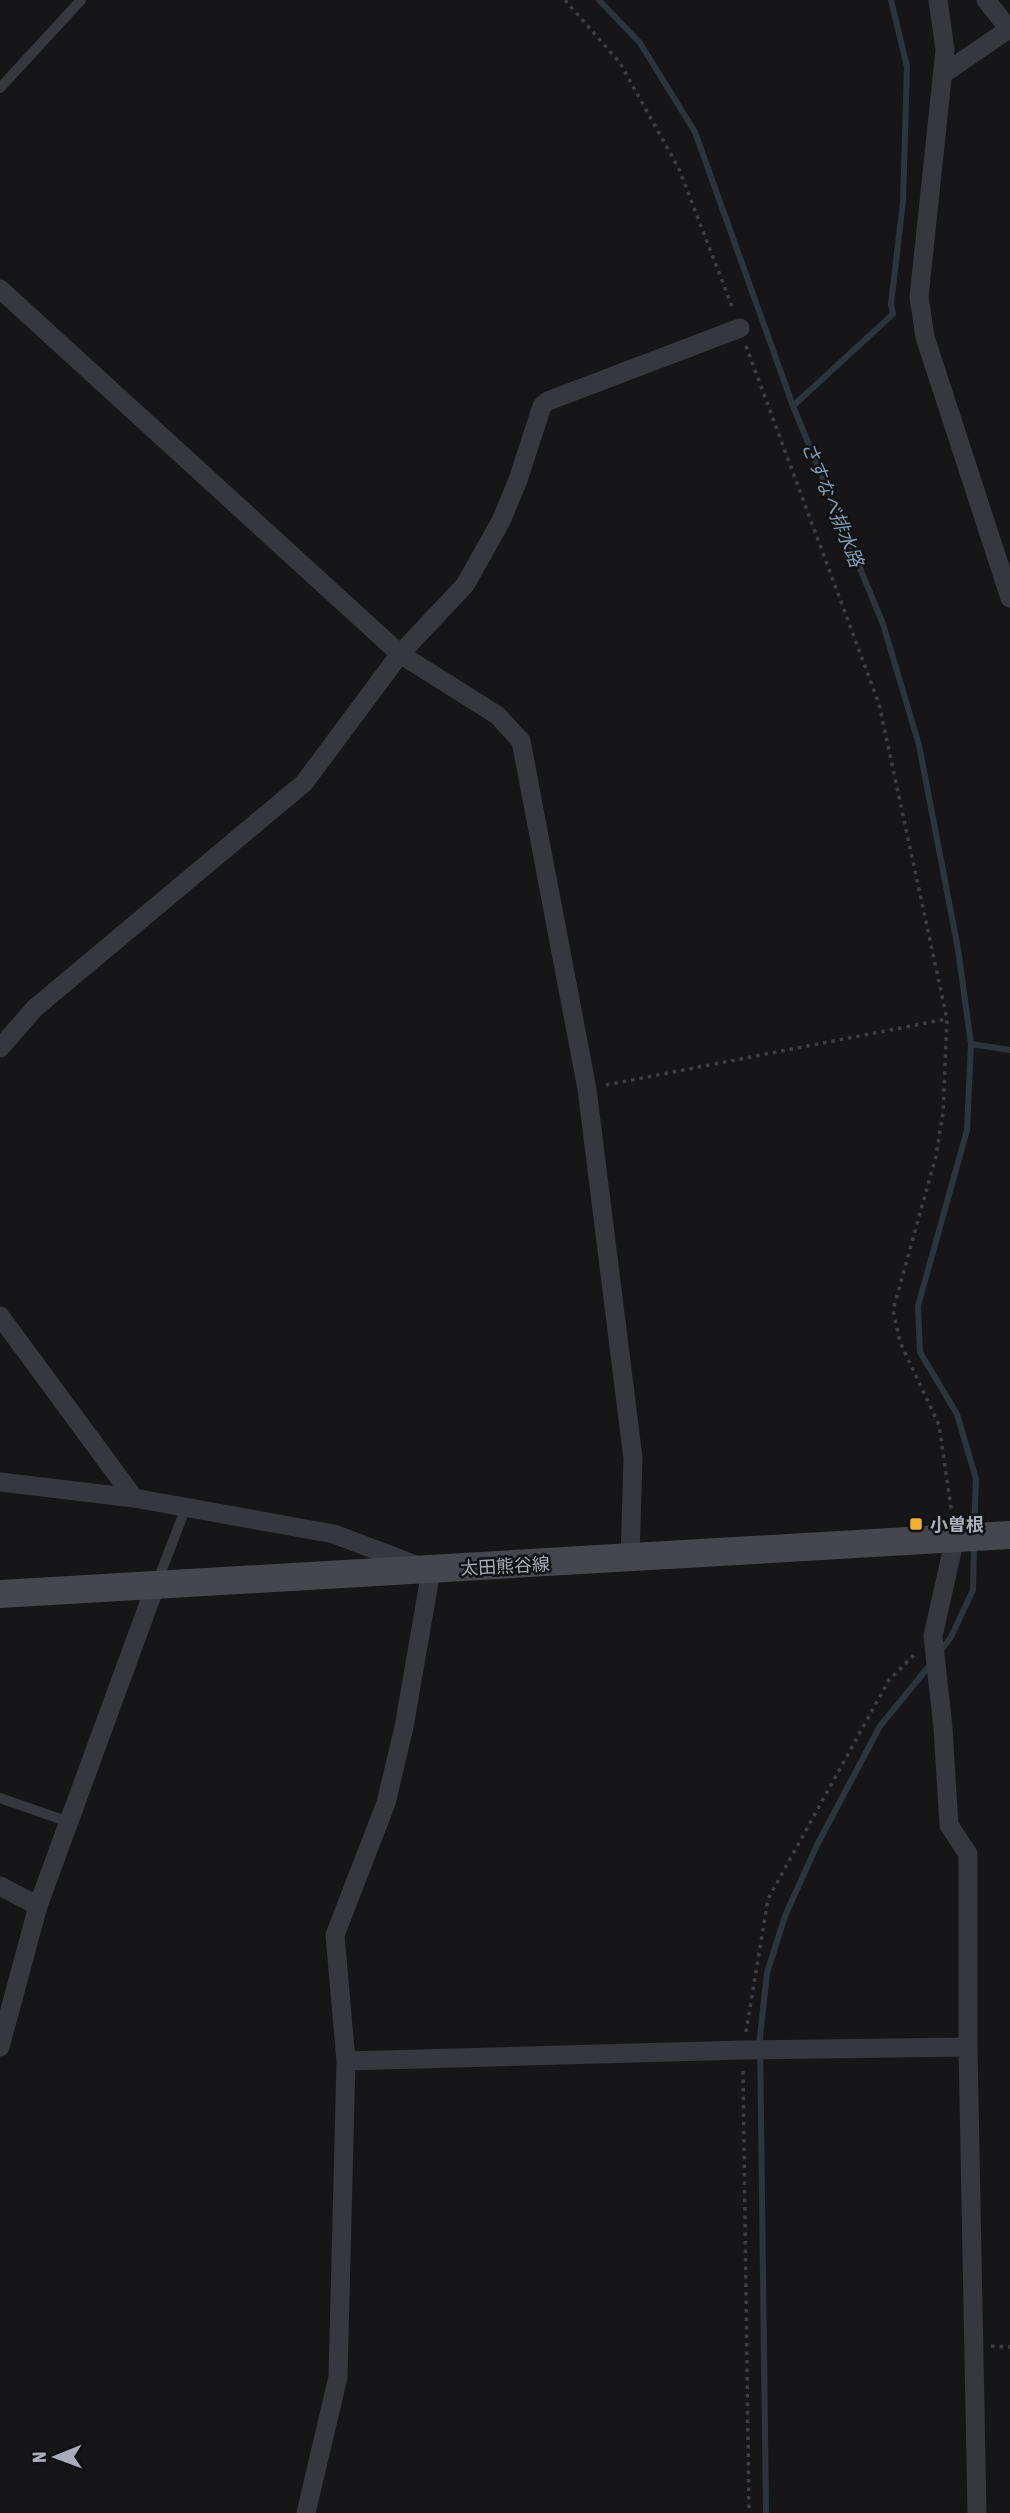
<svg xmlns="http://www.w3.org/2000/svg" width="1010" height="2513" font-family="'Asap Condensed','Noto Sans JP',sans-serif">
  <rect width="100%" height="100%" fill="#161618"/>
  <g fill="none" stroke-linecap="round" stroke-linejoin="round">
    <!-- stream -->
    <path stroke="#2c353c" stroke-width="6" d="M 599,0 L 640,43 L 695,132 L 793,406 L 883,624 L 919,745 L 958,949 L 971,1044 L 967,1130 L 918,1306 L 920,1352 L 957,1414 L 976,1479 L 974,1529
      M 793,406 L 893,314 L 891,304 L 903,202 L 907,67 L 891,0
      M 971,1044 L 1010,1050
      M 939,1653 L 951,1637 L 973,1590 L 974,1544
      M 766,2513 L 760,2037 L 767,1973 L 785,1916 L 817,1845 L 880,1726 L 930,1665"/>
    <!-- path -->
    <path stroke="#3d3f44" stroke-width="3.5" stroke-dasharray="3.5 5" stroke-linecap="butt" d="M 565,0 L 620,63 L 679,169 L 733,309
      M 746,346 L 879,704 L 947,1019 L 943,1113 L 936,1156 L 893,1310 L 900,1342 L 939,1425 L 952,1515
      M 606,1085 L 947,1019
      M 746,2032 L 768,1899 L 889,1680 L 916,1653
      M 743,2071 L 749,2513
      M 991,2346 L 1010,2347"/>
    <!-- service -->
    <path stroke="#37383d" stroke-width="10" d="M 0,88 L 81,0
      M 158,1580 L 186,1507
      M 0,1798 L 69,1822"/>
    <!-- minor -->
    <path stroke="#37383d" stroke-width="19" d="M 938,0 L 945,50 L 919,297 L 925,337 L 1010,598
      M 943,74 L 1009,29 L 986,0
      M 0,289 L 400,654 L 497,715 L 521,741 L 587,1089 L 633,1458 L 630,1559
      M 0,1048 L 35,1008 L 304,783 L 400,654 L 465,585 L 501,521 L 518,480 L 542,406 L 548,401 L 740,328
      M 0,1316 L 134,1498
      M 0,1482 L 134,1498 L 334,1534 L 431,1571 L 404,1727 L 386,1803 L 335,1935 L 346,2061 L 338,2377 L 306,2513
      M 955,1538 L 933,1636 L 943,1728 L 949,1825 L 968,1854 L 968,2047 L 977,2513
      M 0,1886 L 38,1906
      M 0,2047 L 38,1906 L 156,1584
      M 346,2061 L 743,2050 L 968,2047"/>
    <!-- secondary -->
    <path stroke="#45474d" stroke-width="28" d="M 0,1594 L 1010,1535"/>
  </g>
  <!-- markers -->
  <rect fill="#f2b134" stroke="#111113" stroke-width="2.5" x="909" y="1517" width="14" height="14" rx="3.5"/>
  <g text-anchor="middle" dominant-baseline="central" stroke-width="5" stroke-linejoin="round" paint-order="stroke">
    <!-- poi labels -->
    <g font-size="18" font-weight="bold" fill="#a8adb8" stroke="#111113" text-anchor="start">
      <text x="930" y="1524">小曽根</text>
    </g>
    <!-- street labels -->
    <g font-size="18" fill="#a8adb8" stroke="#111113">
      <text transform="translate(505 1566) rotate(-3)">太田熊谷線</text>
    </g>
    <!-- water labels -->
    <g font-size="19" font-style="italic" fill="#7f9bb3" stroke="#111113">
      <text transform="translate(833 504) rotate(68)">さすなべ排水路</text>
    </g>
  </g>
  <!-- north arrow -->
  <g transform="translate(56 2457) rotate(269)" stroke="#111113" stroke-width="5" paint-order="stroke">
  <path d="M0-5L12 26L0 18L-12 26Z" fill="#a8adb8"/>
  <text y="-10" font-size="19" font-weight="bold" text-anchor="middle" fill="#a8adb8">N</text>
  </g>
</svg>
